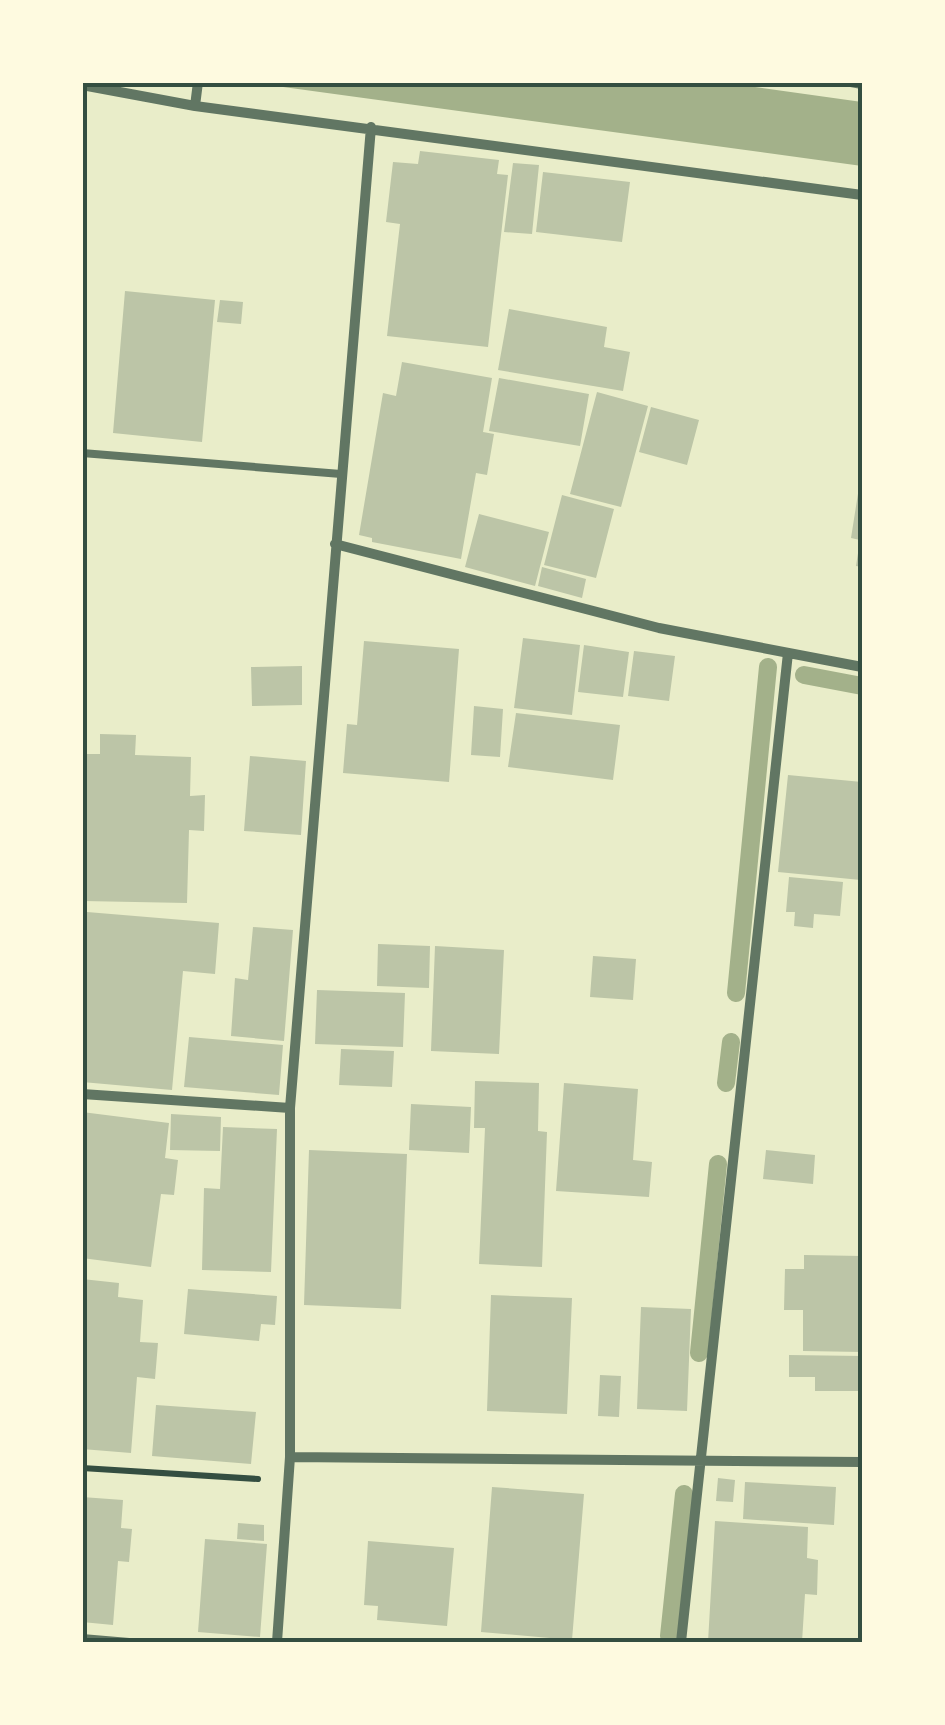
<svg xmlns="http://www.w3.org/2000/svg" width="945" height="1725" font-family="Literata,serif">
  <rect width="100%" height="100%" fill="#e9edc9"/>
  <!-- water -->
  <path fill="#a3b18a" d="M 254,83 L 720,82 L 862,102 L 862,166 Z"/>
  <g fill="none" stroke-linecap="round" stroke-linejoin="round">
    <!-- stream -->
    <path stroke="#a3b18a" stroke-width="18" d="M 804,675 L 862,686
      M 736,993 L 768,667
      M 726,1083 L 731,1042
      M 699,1353 L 718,1164
      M 669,1636 L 684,1494"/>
  </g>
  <!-- building -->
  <path fill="#bcc5a7" d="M 420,151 L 499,160 L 497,174 L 508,175 L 488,347 L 387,336 L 400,224 L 386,222 L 393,162 L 418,164 Z
    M 513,163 L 539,165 L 532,234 L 504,232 Z
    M 543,172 L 630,182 L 622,242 L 536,232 Z
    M 125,291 L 215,300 L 202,442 L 113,433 Z
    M 220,300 L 243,302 L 241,324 L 217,322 Z
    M 509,309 L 607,327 L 604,347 L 630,352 L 623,391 L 498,370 Z
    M 402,362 L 492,378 L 483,432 L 494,434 L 487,475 L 476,473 L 461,559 L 372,542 L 372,538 L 359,535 L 383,393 L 396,396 Z
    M 499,378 L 589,394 L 580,446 L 489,431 Z
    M 597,392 L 648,406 L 621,507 L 570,494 Z
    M 651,407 L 699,420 L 687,465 L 639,452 Z
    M 860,481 L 862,482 L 862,567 L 856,566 L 860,540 L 851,538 Z
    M 562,495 L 614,509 L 596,578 L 544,565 Z
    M 479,514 L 549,532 L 535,586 L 465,567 Z
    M 542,567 L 586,579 L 582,598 L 538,586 Z
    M 523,638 L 580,645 L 572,715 L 514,708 Z
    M 364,641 L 459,649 L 449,782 L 343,773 L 347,724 L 357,725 Z
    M 584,645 L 629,652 L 623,697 L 578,692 Z
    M 634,651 L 675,656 L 669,701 L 628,696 Z
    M 302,666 L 302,705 L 252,706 L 251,667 Z
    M 474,706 L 503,709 L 500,757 L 471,755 Z
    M 516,713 L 620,725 L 613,780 L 508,767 Z
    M 100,734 L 136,735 L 135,755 L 191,757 L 190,796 L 205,795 L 204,831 L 189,830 L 187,903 L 83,901 L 87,754 L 100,754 Z
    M 250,756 L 306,761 L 301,835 L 244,831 Z
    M 788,775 L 862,782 L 861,880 L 778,872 Z
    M 789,877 L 843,882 L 840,916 L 814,914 L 813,928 L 794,926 L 795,912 L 786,912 Z
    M 87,912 L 219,923 L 215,974 L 183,971 L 172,1090 L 82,1082 L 82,967 Z
    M 253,927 L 293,930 L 284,1041 L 231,1036 L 235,978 L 248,980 Z
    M 378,944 L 430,946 L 429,988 L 377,986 Z
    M 435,946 L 504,950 L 499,1054 L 431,1051 Z
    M 593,956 L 636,959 L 633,1000 L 590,997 Z
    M 317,990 L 405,993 L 403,1047 L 315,1044 Z
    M 189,1037 L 283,1045 L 279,1095 L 184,1087 Z
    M 341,1049 L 394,1051 L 392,1087 L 339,1085 Z
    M 475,1081 L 539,1083 L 538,1131 L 547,1132 L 542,1267 L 479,1264 L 485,1128 L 474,1128 Z
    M 564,1083 L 638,1089 L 633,1160 L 652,1162 L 649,1197 L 556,1191 Z
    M 411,1104 L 471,1107 L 469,1153 L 409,1150 Z
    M 82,1112 L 169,1123 L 165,1158 L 178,1160 L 174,1195 L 161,1194 L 151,1267 L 82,1258 Z
    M 171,1114 L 221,1117 L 220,1151 L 170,1150 Z
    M 223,1127 L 277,1129 L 271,1272 L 202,1270 L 204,1188 L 220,1189 Z
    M 309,1150 L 407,1154 L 401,1309 L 304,1305 Z
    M 766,1150 L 815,1155 L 813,1184 L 763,1179 Z
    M 804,1255 L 862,1256 L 862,1352 L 803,1351 L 803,1310 L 784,1310 L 785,1269 L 804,1269 Z
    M 82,1279 L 119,1283 L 118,1297 L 143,1300 L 140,1342 L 158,1343 L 155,1379 L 137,1377 L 131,1453 L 82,1449 Z
    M 188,1289 L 277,1296 L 275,1325 L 261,1324 L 259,1341 L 184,1334 Z
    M 491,1295 L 572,1298 L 567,1414 L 487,1411 Z
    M 641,1307 L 691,1309 L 687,1411 L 637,1409 Z
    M 789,1355 L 862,1356 L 862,1391 L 815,1391 L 815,1377 L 789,1377 Z
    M 600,1375 L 621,1376 L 619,1417 L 598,1416 Z
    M 156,1405 L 256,1412 L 251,1464 L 152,1456 Z
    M 718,1478 L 735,1480 L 733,1502 L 716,1501 Z
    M 745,1482 L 836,1487 L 834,1525 L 743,1519 Z
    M 492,1487 L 584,1494 L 572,1640 L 481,1632 Z
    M 82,1497 L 123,1500 L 121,1528 L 132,1529 L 129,1562 L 118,1561 L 113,1625 L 82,1622 Z
    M 715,1521 L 808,1527 L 807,1558 L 818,1560 L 817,1595 L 805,1594 L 802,1642 L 708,1642 Z
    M 238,1523 L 264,1525 L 264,1541 L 237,1539 Z
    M 205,1539 L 267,1544 L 260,1637 L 198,1632 Z
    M 368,1541 L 454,1548 L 447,1626 L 377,1620 L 378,1606 L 364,1605 Z"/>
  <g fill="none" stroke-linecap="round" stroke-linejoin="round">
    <!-- path -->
    <path stroke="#344e41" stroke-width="6" d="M 82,1468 L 258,1479"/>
    <!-- service -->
    <path stroke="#617663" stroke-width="8" d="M 82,453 L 341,474
      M 82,1638 L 129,1642"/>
    <!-- minor -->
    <path stroke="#617663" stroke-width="10" d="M 851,82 L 862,84
      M 82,85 L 195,106 L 862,195
      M 195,106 L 198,82
      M 335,544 L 659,628 L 862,667
      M 82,1094 L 290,1108
      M 290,1457 L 862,1462
      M 277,1642 L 290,1457 L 290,1108 L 371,127
      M 681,1642 L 788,653"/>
  </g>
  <!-- border -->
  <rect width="945" height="1725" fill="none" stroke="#fefae0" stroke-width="170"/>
  <rect x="85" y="85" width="775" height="1555" fill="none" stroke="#344e41" stroke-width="4"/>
</svg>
